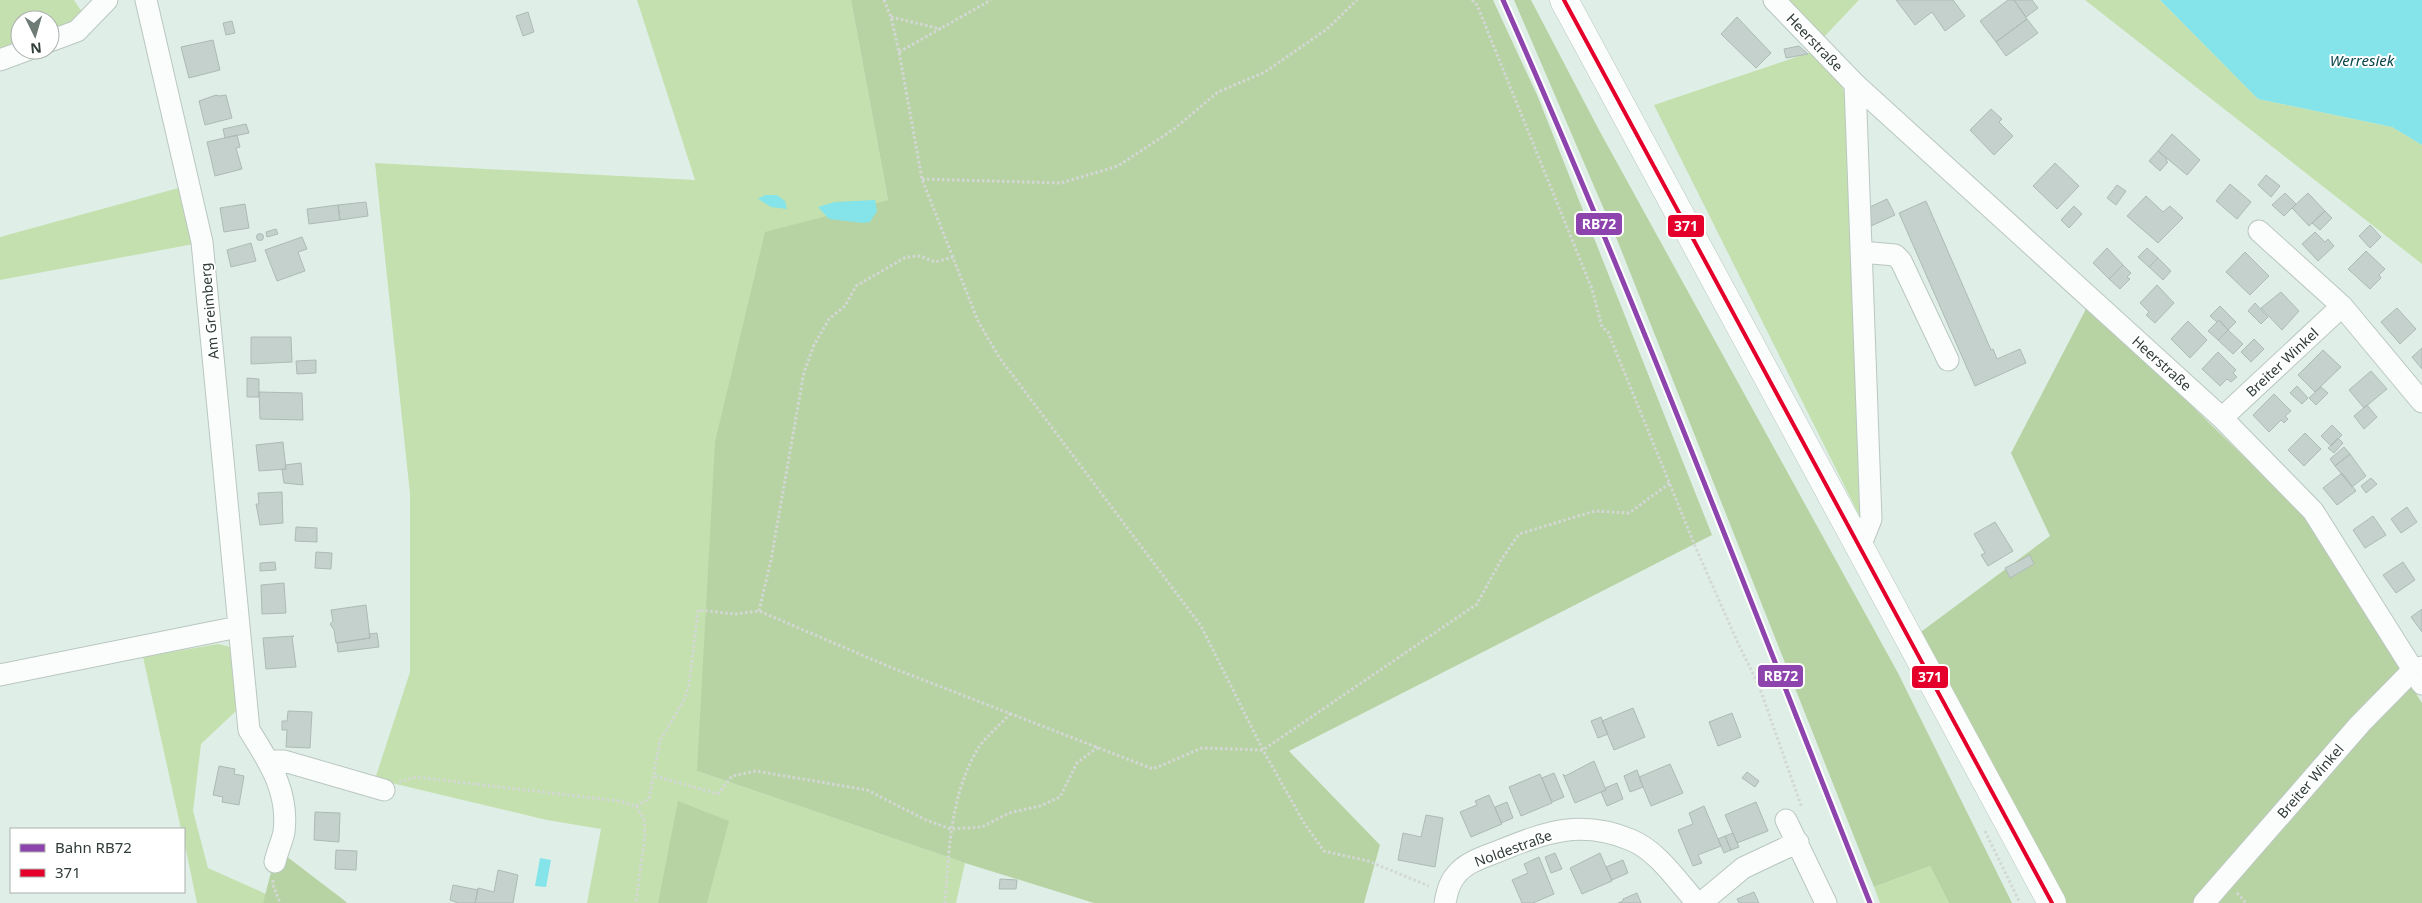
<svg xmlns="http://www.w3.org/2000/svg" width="2422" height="903" font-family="'Noto Sans',sans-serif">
  <rect width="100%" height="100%" fill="#dfefe7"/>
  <!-- green -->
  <path fill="#c5e0af" d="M 0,0 L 74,0 L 88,21 L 50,42 L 50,20 L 20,20 L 20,50 L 0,60 Z
    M 637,0 L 851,0 L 888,200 L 697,771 L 965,863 L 956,903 L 587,903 L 601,829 L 547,820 L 375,779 L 410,672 L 410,494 L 375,163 L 695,180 Z
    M 1788,0 L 1859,0 L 1824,37 Z
    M 2085,0 L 2160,0 L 2258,99 L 2392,127 L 2422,145 L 2422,264 Z
    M 1817,50 L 1845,92 L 1860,517 L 1654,105 Z
    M 182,187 L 194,244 L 0,280 L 0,237 Z
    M 218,644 L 231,647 L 236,711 L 201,744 L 193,811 L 208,868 L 266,894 L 263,903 L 197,903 L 184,841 L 184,829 L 181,829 L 143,657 Z
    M 1930,866 L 1949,903 L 1880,903 L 1874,887 Z"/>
  <!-- forest -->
  <path fill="#b8d3a3" d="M 851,0 L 1493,0 L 1538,97 L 1712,535 L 1289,751 L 1380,845 L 1364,903 L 1094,903 L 965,863 L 697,771 L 715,442 L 765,232 L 888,200 Z
    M 1514,0 L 1531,0 L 1599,130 L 1898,673 L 2012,903 L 1949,903 L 1930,866 L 1874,887 L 1618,242 Z
    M 2088,305 L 2303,514 L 2422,703 L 2422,903 L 2064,903 L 1918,634 L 2050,536 L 2011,453 Z
    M 678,801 L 729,821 L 707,903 L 658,903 Z
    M 277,849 L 345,901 L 347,903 L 263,903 Z"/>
  <!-- water -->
  <path fill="#84e4e9" d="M 2160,0 L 2422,0 L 2422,145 L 2392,127 L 2258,99 Z
    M 765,195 L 777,195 L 785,201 L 787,209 L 771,207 L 758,199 Z
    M 875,200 L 877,211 L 870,222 L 863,223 L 829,219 L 818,207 L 835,202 Z
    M 540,858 L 551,860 L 546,887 L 535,886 Z"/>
  <!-- building -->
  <path fill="#c4d1cc" stroke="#adbbb6" d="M 1896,0 L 1953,0 L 1965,16 L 1945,31 L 1932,12 L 1915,25 Z
    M 2008,0 L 2014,0 L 2027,19 L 1996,42 L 1980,21 Z
    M 2014,0 L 2032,0 L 2038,8 L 2026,17 Z
    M 528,12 L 534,32 L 523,36 L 516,16 Z
    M 1737,17 L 1771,53 L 1756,68 L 1721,34 Z
    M 2027,19 L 2038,33 L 2006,56 L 1996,42 Z
    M 232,21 L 235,33 L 226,35 L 223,23 Z
    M 213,40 L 220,70 L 189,78 L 181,47 Z
    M 1799,46 L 1808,54 L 1786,58 L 1784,49 Z
    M 216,95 L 219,96 L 226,95 L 232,118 L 205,125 L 199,101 Z
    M 1991,109 L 2002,119 L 1999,122 L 2013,136 L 1994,155 L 1970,130 Z
    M 246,124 L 249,133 L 225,138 L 223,129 Z
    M 2172,134 L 2200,160 L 2187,175 L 2158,151 Z
    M 237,135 L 240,147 L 236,148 L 242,169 L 215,176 L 207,142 Z
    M 2158,151 L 2167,159 L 2166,161 L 2168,162 L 2160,171 L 2149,161 Z
    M 2055,163 L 2079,186 L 2057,209 L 2033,186 Z
    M 2266,175 L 2280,186 L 2271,197 L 2258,185 Z
    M 2230,184 L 2251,202 L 2237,219 L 2216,201 Z
    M 2117,185 L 2126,191 L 2116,205 L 2107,198 Z
    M 2285,193 L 2296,204 L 2284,216 L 2272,205 Z
    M 2308,193 L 2325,211 L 2309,226 L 2292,208 Z
    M 2146,196 L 2163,212 L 2170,206 L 2183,218 L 2158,243 L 2127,216 Z
    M 1887,199 L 1895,215 L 1871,226 L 1870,207 Z
    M 1926,201 L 1991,350 L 1993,349 L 1997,359 L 2020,349 L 2026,363 L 1975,386 L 1899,213 Z
    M 366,202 L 368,216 L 340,220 L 338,205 Z
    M 245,204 L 249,228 L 224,232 L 220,208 Z
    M 338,205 L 340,220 L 309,224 L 307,209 Z
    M 2074,206 L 2082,214 L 2069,228 L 2061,220 Z
    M 2325,211 L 2332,218 L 2320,230 L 2312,223 Z
    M 2370,225 L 2381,237 L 2370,248 L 2359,236 Z
    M 276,229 L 278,234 L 267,237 L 266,232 Z
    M 2315,232 L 2325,242 L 2328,239 L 2334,246 L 2318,261 L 2302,244 Z
    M256.5 237a3.5 3.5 0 1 1 7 0a3.5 3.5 0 1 1-7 0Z
    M 302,237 L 307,249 L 298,252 L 305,271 L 277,281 L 265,250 Z
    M 251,243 L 256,261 L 231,267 L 227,250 Z
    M 2107,248 L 2123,265 L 2109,279 L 2093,263 Z
    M 2147,248 L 2158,258 L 2149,267 L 2138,257 Z
    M 2366,251 L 2385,269 L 2379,275 L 2381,278 L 2370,289 L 2348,269 Z
    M 2245,252 L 2269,276 L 2250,295 L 2226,272 Z
    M 2158,258 L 2171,271 L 2163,280 L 2149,267 Z
    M 2123,265 L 2131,273 L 2127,277 L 2130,279 L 2120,289 L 2109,279 Z
    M 2157,285 L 2174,303 L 2155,323 L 2146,315 L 2149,312 L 2140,303 Z
    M 2281,292 L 2299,311 L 2282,330 L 2261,308 Z
    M 2255,303 L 2268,317 L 2261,324 L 2248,311 Z
    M 2220,306 L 2236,322 L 2228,330 L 2219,320 L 2217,322 L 2210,316 Z
    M 2397,308 L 2416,329 L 2400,344 L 2381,322 Z
    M 2219,320 L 2228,330 L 2218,340 L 2208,331 Z
    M 2188,321 L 2207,340 L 2190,358 L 2171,339 Z
    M 2228,330 L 2243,344 L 2233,354 L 2218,340 Z
    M 251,337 L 291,337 L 292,362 L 251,364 Z
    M 2254,339 L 2264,349 L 2251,362 L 2241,352 Z
    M 2422,348 L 2422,369 L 2412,357 Z
    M 2323,350 L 2341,367 L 2315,392 L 2298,375 Z
    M 2218,352 L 2236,370 L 2233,373 L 2237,377 L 2231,382 L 2227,379 L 2220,386 L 2202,369 Z
    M 316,360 L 316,373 L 297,374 L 296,361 Z
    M 2371,371 L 2387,389 L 2364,408 L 2349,390 Z
    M 247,378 L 259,379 L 259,397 L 247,397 Z
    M 2297,386 L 2308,398 L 2302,404 L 2290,393 Z
    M 2321,387 L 2328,393 L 2316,405 L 2309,398 Z
    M 259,392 L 302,393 L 303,420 L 260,419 Z
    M 2274,394 L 2291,411 L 2285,416 L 2288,419 L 2284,423 L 2281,420 L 2269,432 L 2253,415 Z
    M 2367,405 L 2377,417 L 2364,429 L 2354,416 Z
    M 2332,425 L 2342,435 L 2331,446 L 2321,436 Z
    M 2305,433 L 2321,449 L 2304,466 L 2288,450 Z
    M 2338,438 L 2343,443 L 2334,453 L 2328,448 Z
    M 283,442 L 286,469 L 259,471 L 256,445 Z
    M 2344,447 L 2350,454 L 2335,466 L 2330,459 Z
    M 2350,454 L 2366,476 L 2352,487 L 2335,466 Z
    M 301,463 L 303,485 L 284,483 L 282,470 L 286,469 L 285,465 Z
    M 2342,473 L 2356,491 L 2337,505 L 2323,488 Z
    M 2371,478 L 2377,484 L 2366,493 L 2361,486 Z
    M 282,492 L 283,523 L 260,525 L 256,504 L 259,504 L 258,493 Z
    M 2407,507 L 2417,522 L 2401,533 L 2391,519 Z
    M 2373,516 L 2386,535 L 2365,548 L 2353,530 Z
    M 1995,522 L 2013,551 L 1988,566 L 1981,555 L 1985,553 L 1974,534 Z
    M 296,527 L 317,528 L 317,542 L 295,541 Z
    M 316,552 L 332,553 L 331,569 L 315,568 Z
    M 2030,555 L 2034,564 L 2010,578 L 2005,568 Z
    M 275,562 L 276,570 L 260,571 L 260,563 Z
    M 2403,562 L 2415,580 L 2396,593 L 2383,575 Z
    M 284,583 L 286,613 L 262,614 L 261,585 Z
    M 366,605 L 370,638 L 336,643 L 334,630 L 330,624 L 333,621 L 331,610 Z
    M 2422,609 L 2422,632 L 2411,617 Z
    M 377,633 L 379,647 L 338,652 L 337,643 L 370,638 L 369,634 Z
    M 294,636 L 292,637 L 296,667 L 266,669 L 263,638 Z
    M 1633,708 L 1645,737 L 1614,750 L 1602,721 Z
    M 288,711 L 312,712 L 310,748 L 286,747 L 287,730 L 282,730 L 282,721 L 287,721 Z
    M 1732,713 L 1741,737 L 1718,746 L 1709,722 Z
    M 1601,717 L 1608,734 L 1598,738 L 1591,721 Z
    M 1594,761 L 1606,790 L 1575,803 L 1563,774 L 1565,776 Z
    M 1670,764 L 1683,793 L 1651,806 L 1639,777 Z
    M 219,766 L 235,769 L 234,774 L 244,776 L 239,805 L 222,802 L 223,797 L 213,795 Z
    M 1637,770 L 1643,787 L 1630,792 L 1624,776 Z
    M 1747,772 L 1759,781 L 1755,787 L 1742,778 Z
    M 1554,773 L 1564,797 L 1552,802 L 1542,778 Z
    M 1540,774 L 1552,803 L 1521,816 L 1509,787 Z
    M 1617,783 L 1623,799 L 1607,806 L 1601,792 L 1606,790 L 1605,788 Z
    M 1489,795 L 1502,824 L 1471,837 L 1460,812 L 1477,805 L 1475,801 Z
    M 1507,802 L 1513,818 L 1501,823 L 1495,807 Z
    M 1756,802 L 1768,831 L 1737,843 L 1725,815 Z
    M 1704,806 L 1721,846 L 1698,855 L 1702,863 L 1693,866 L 1678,830 L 1693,824 L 1689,813 Z
    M 315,812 L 340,813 L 339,842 L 314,840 Z
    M 1426,815 L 1443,818 L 1435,867 L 1398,860 L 1403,833 L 1421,837 Z
    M 1733,833 L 1739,847 L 1731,850 L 1725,836 Z
    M 1725,836 L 1731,850 L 1724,853 L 1718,839 Z
    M 336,850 L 357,851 L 356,870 L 335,869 Z
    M 1555,853 L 1562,869 L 1551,873 L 1545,857 Z
    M 1600,853 L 1612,881 L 1582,894 L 1570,868 Z
    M 1539,857 L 1554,894 L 1533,903 L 1522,903 L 1512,880 L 1528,873 L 1524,864 Z
    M 1623,860 L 1628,873 L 1612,880 L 1606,867 Z
    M 498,870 L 518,875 L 513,903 L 475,903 L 478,888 L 494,892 Z
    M 1000,879 L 1017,880 L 1016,889 L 999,889 Z
    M 453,885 L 478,890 L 475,903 L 458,903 L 450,900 Z
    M 1754,892 L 1759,903 L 1739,903 L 1737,899 Z
    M 1637,893 L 1641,903 L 1618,903 L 1623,901 L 1623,899 Z"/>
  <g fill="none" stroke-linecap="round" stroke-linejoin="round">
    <!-- minor casing -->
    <g stroke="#bac7c0" stroke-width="23">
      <path id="minor" d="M 146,0 L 202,242 L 249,730 C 269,762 289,791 284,832 C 282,842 277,852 275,862
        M 1774,0 L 1855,84 L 2222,418 L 2313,511 L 2422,684
        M 50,41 L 77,31 L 107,0
        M 0,60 L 27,50
        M 1855,84 L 1871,519 L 1860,547
        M 2259,231 L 2342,306
        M 1861,252 L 1895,255 L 1901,261 L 1948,360
        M 2222,418 L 2342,306 L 2422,402
        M 0,675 L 238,627
        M 268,761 L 284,761 L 384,790
        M 1786,820 L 1826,903
        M 1445,903 C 1447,893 1449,883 1456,875 C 1466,862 1484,857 1499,851 C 1546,832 1581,819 1631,840 C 1658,851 1678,882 1697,903
        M 1701,903 L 1743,868 L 1798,842
        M 2204,903 L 2360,724 L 2413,670 L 2422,667"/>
    </g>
    <!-- major casing -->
    <g stroke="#bac7c0" stroke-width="29">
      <path id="major" d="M 1564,0 L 2052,903"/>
    </g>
    <!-- path -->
    <path stroke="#d3d7d5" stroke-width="3" stroke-dasharray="2.5 2.5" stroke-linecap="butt" d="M 884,0 L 891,17 L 899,52 L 922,179 L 978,321 L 999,357 L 1201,626 L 1263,750 L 1304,823 L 1324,851 L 1368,861 L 1429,886
      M 1472,0 L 1477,5 L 1592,289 L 1602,327 L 1608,332 L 1695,546 L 1737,641 L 1759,686 L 1802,808
      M 891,17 L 941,29
      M 899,52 L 991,0
      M 922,179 L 1061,183 L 1118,166 L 1174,129 L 1218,92 L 1265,72 L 1327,29 L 1357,0
      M 759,611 L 771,560 L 804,372 L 814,345 L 829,319 L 845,306 L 856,286 L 906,257 L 920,256 L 935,262 L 953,257
      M 655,776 L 718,794 L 732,776 L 756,771 L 867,790 L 926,820 L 951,829 L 982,827 L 1009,813 L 1040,806 L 1060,797 L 1077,763 L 1098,747
      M 399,782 L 416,777 L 619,801 L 636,806 L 644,819 L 645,834 L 636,903
      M 636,806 L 649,799 L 660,741 L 684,700 L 689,685 L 698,610 L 735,614 L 759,611 L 890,667 L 1153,769 L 1202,748 L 1263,750 L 1477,604 L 1501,560 L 1519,534 L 1595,511 L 1629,513 L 1670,483
      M 1985,831 L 2020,903
      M 273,880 L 273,885 L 280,903
      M 2237,893 L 2246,903
      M 945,903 C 949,851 950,797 977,750 C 985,737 1000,725 1011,713"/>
    <!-- minor -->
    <use href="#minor" stroke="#fafdfb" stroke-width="21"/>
    <!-- major -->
    <use href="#major" stroke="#fafdfb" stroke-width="28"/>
    <!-- bus-1 casing -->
    <g stroke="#fff" stroke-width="8">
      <path id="bus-1" d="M 1564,0 L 2052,903"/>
    </g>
    <!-- bus-1 -->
    <use href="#bus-1" stroke="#e4002b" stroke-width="4"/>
    <!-- rail-1 casing -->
    <g stroke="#fff" stroke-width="9">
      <path id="rail-1" d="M 1503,0 C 1635,297 1750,601 1870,903"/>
    </g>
    <!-- rail-1 -->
    <use href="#rail-1" stroke="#8e44ad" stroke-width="5"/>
  </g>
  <g text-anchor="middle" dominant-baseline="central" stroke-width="4" stroke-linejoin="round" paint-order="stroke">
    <!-- street labels -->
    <g font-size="14" fill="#303c36" stroke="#fff">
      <text transform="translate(1815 42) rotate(46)">Heerstraße</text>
      <text transform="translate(209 311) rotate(-95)">Am Greimberg</text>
      <text transform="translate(2282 362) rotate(-43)">Breiter Winkel</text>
      <text transform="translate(2162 363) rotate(42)">Heerstraße</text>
      <text transform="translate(2310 781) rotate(-49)">Breiter Winkel</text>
      <text transform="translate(1513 848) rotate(-20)">Noldestraße</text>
    </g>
    <!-- water labels -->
    <g font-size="15" font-style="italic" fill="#064449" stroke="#fff">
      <text x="2362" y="60">Werresiek</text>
    </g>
  </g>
  <g stroke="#fff" stroke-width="2">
    <rect x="1575" y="212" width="48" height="24" rx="5" fill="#8e44ad"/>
    <rect x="1667" y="214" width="38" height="24" rx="5" fill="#e4002b"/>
    <rect x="1757" y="664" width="47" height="24" rx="5" fill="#8e44ad"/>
    <rect x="1911" y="665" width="38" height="24" rx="5" fill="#e4002b"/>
  </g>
  <g font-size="14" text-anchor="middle" font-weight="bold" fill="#fff">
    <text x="1599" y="229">RB72</text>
    <text x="1686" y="231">371</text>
    <text x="1781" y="681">RB72</text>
    <text x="1930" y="682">371</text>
  </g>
  <!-- legend -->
  <rect x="10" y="828" width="175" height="65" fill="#ffffff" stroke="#acb1af"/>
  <rect x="20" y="844" width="25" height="8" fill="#8e44ad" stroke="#acb1af"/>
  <text x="55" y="853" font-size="15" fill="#303c36">Bahn RB72</text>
  <rect x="20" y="869" width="25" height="8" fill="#e4002b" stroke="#acb1af"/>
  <text x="55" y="878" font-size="15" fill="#303c36">371</text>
  <!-- north arrow -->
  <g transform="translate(35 35) rotate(175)"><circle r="24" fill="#ffffff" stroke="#acb1af"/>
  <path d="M0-4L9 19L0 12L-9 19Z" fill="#6d7b74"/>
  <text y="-8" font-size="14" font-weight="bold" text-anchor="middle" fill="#303c36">N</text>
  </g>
</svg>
